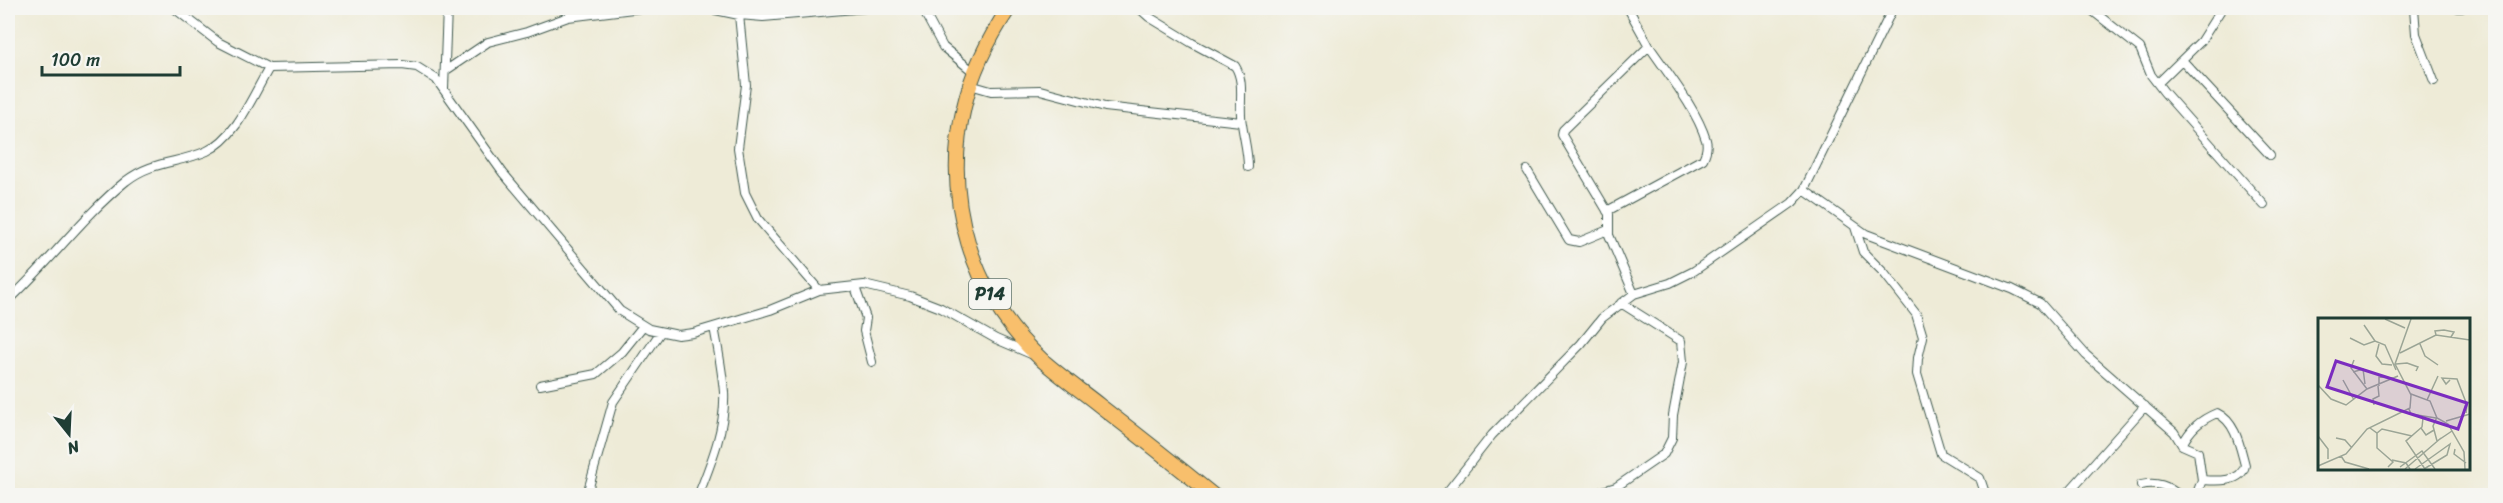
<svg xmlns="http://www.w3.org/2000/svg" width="2503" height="503" font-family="Sriracha,sans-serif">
  <rect width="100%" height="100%" fill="#f6f6f2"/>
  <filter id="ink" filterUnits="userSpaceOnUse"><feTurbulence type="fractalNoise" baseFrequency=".0167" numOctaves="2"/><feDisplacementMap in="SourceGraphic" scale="12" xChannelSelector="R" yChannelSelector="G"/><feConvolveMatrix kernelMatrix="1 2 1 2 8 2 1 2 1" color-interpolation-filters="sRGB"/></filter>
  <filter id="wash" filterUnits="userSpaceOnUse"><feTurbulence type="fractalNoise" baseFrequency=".008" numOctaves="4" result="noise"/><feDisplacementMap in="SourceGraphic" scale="24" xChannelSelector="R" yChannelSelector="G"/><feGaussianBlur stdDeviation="1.35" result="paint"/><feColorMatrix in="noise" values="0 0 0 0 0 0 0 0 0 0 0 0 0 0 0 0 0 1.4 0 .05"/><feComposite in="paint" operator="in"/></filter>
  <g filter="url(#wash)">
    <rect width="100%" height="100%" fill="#eeebd7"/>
  </g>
  <g filter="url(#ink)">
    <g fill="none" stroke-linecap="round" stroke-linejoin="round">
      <!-- minor casing -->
      <g stroke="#3e574c" stroke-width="10">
        <path id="minor" d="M 174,8 L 218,42 L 269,68 L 402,65 L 417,67 L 436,79 L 503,173 L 620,311 L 649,329 L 678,335 L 693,333 L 770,310 L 819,290 L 864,285 L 910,296 L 941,308 L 996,339 L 1031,354
          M 706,8 L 739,15 L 763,17 L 866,8
          M 922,8 L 943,47 L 975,73
          M 1139,8 L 1149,17 L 1192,43 L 1235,66 C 1246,83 1238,105 1242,124 C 1244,139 1248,152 1248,167
          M 1628,8 L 1649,46 L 1563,130 L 1562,135 L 1609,214 L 1609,235 L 1634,294
          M 2089,8 L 2140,48 L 2151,75 L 2164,92 L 2264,205
          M 2414,8 L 2416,34 L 2434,81
          M 2458,8 L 2462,8
          M 739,15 L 746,85 L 738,148 L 745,193 L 758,219 L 819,290
          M 2182,60 L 2270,155
          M 445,71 L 488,42 L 527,32 L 568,17 L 641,8
          M 2158,83 L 2201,41 L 2222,8
          M 970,85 L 991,91 L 1040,90 L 1105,107 L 1241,122
          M 444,88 L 447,8
          M 1527,170 L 1569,240 L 1579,242 L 1608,230
          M 1804,190 L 1866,234 L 2012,289 L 2040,303 L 2086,355 L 2174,432 L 2182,445 L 2198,452 L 2202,480 L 2196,496
          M 1607,211 L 1703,159 C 1706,153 1708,147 1706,140 C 1696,108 1668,74 1649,46
          M 1855,227 L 1863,252 L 1884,273 L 1916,314 L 1923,337 L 1918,358 L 1917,374 L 1941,454 L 1980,478 L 1986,496
          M 855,287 L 866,318 L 864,331 L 872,362
          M 8,301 C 49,263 83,216 126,181 C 153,160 178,164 207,151 C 237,137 253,95 269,68
          M 540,385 L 596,374 L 622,352 L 643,326
          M 2182,445 C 2190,429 2200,420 2217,413 C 2236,422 2240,447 2245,465 C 2242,483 2216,481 2202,480
          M 2141,485 C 2157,481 2168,486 2180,496
          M 8,490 L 11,496
          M 587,494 L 613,402 L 660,333
          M 698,496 C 711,463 726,427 724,392 C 722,370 718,348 714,327
          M 1444,496 L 1492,435 L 1581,344 L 1602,318 L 1634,294 L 1670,283 L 1694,271 L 1792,203 L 1804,190 L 1893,8
          M 1586,496 L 1616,487 L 1664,454 L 1672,438 L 1673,415 L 1683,362 L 1681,341 L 1621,303
          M 2065,496 L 2145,406"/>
      </g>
      <!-- primary casing -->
      <g stroke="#3e574c" stroke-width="16">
        <path id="primary" d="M 1009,8 C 989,38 972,71 964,107 C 942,199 972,296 1042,360 C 1060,376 1080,390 1099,405 C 1138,435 1176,465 1214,496"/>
      </g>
      <!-- minor -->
      <use href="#minor" stroke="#fff" stroke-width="8"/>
      <!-- primary -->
      <use href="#primary" stroke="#f8bf6c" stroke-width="14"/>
    </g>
  </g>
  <g text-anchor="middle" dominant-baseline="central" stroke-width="5" stroke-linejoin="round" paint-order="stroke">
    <!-- shield labels -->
    <rect fill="#f6f6f2" stroke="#60746d" stroke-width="1.5" x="969" y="279" width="42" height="30" rx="4.5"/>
    <g font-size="18" font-weight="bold" fill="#1f3d34">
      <text x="990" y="294">P14</text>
    </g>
  </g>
  <!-- overview -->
  <g transform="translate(2318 318)">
    <rect width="152" height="152" fill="#eeebd7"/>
    <path fill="none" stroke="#9ba596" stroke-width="1.5" d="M 67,1 L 87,10M 46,7 L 57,23M 118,17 L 117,13 L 126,12 L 136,14 L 133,19M 32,20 L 46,27 L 57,23 L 67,27 L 78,52M 61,26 L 58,38 L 64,46 L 74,47M 102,26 L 107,38 L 120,47M 82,35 L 118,17 L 152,22M 36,42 L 33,50 L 49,71M 78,46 L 89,45 L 100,49 L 98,53M 35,54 L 45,51 L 47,66M 25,62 L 36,82M 132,62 L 128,66 L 124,60 L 139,61 L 149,87 L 148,95M 0,67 L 13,81 L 28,87 L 49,71 L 80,58M 61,68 L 61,59 L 75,60M 93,76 L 112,83 L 119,100 L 130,106 L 146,134 L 147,151M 109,82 L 120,58M 56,87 L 55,81 L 61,78 L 60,68M 91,91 L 93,96 L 118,100M 119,99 L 115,108 L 119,123 L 134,113M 105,100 L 104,109 L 88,123 L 107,151M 128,103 L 152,96M 52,110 L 59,115 L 64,111 L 94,118M 103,110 L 108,117 L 116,112M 59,115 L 59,130 L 75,144 L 70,149M 0,118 L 10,131 L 10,141M 18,120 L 27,122 L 34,130M 137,131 L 136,136 L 148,145M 23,138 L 27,144 L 51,151M 74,142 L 88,145 L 92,151M 0,148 L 28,136 L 49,111 L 92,90 L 93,77 L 77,46 L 93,1M 82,149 L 104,133 L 117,151M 87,151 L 123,120M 97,151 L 132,126 L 129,137 L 106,151"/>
    <path fill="#7b2cbf" fill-opacity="0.15" stroke="#7b2cbf" stroke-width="3" d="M 18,43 L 149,85 L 140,111 L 9,69 Z"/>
    <rect width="152" height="152" fill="none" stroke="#1f3d34" stroke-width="3"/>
  </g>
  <!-- margin -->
  <rect width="2503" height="503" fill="none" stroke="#f6f6f2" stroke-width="30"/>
  <!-- north arrow -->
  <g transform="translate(69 434) rotate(162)" stroke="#f6f6f2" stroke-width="4.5" paint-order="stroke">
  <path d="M0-4.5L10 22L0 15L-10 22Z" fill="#1f3d34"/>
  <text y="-9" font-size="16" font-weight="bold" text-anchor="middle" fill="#1f3d34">N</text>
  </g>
  <!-- scale -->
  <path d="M42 66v9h138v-9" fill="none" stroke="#1f3d34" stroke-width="3"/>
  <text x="51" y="66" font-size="18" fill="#1f3d34" stroke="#f6f6f2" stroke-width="4.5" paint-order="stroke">100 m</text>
</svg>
